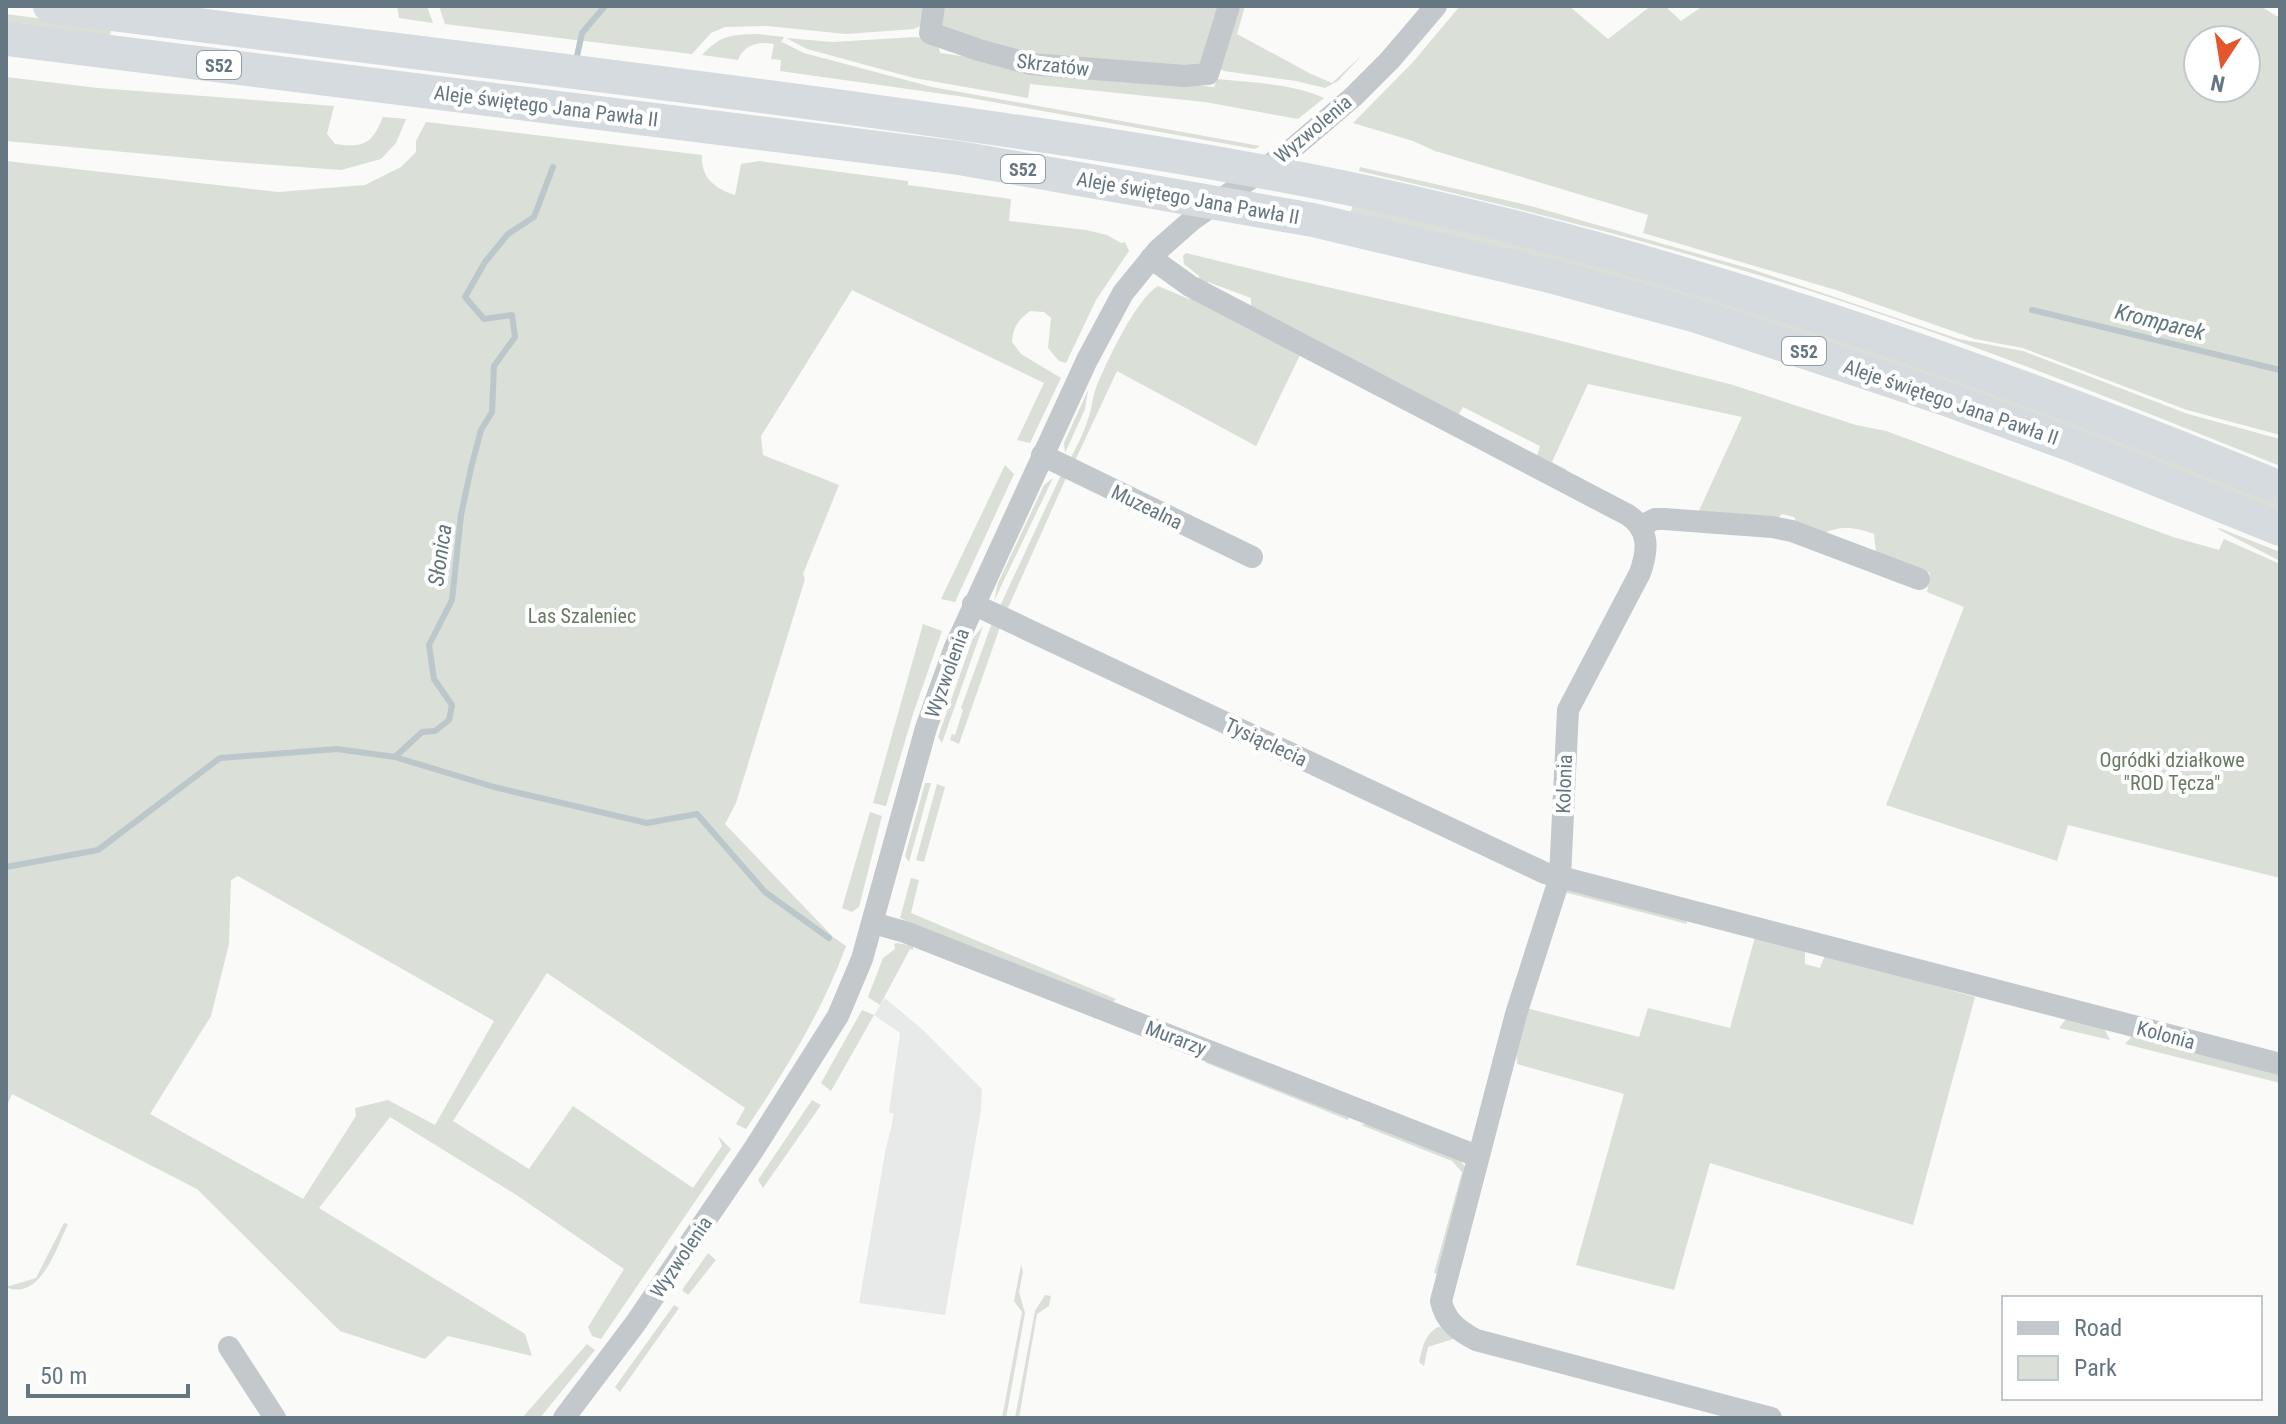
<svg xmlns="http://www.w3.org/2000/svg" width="2286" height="1424" font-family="'Roboto Condensed',sans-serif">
  <rect width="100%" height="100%" fill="#fafaf8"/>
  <!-- built -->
  <path fill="#e8e9e9" d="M 885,998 L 924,1031 L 982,1089 L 981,1110 L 945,1315 L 859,1303 L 885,1153 L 894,1114 L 889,1112 L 900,1033 L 874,1015 Z"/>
  <!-- green -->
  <path fill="#dadfd7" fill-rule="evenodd" d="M 397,6 L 427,6 L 433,23 L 399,18 Z
    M 439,6 L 925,6 L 920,26 L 914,29 L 846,34 L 767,26 L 725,27 L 711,33 L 692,54 L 445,24 Z
    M 941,6 L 1222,6 L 1208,56 L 1196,69 L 1034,58 L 940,29 Z
    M 1239,6 L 1245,6 L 1237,34 L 1311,74 L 1332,83 L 1363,54 L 1338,81 L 1325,88 L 1296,81 L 1224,71 L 1220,69 Z
    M 1460,6 L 1569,6 L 1608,39 L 1651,6 L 1665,6 L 1681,21 L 1703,6 L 2260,6 L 2280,18 L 2280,435 L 2187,410 L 2023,348 L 1975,339 L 1836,290 L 1643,233 L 1648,215 L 1435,151 L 1413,141 L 1353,123 L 1413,62 ZM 2198,40 L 2246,40 L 2246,88 L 2198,88 Z
    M 6,14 L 111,28 L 110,40 L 6,27 Z
    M 757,34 L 784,37 L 780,44 L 782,42 L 804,53 L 932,87 L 1260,146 L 1255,149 L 965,97 L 780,71 L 781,60 L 771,59 L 774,44 C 759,41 744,44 738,60 L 702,55 C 721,35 730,35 757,34 Z
    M 915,37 L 924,38 L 939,48 L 940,53 L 1137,80 L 1214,87 L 1217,79 C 1252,83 1292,83 1324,98 L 1298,119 L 1205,102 L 1030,84 L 1028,98 L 914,78 L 807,49 L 786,38 L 833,42 Z
    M 6,77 L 98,88 L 334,106 L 327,134 L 335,144 C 364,148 372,144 383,117 L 406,119 L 396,143 L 381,159 L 341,170 L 221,161 L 6,141 Z
    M 426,122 L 702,155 C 701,178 714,188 735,195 L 741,164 L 759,161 L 908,181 L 908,185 L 1011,199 L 1009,221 L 1086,230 L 1107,235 L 1121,243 L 1125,242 L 1129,251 L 1096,300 L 1066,363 L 1059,361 L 1048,348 L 1051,318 L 1044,312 L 1030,311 C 1018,320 1013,327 1012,342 L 1021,354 L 1061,378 L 1030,443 L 1017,440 L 1044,383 L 852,290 L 761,436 L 763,455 L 839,485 L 803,574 L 805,579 L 736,803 L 725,824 L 833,937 L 846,946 C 822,1012 785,1071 746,1129 L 736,1124 L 745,1108 L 547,973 L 453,1121 L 529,1169 L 573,1106 L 693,1188 L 722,1146 L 718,1136 L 731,1149 L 601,1339 L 592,1336 L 588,1327 L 624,1269 L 515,1194 L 390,1117 L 319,1208 L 525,1334 L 532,1356 L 448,1336 L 425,1359 L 340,1331 L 197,1189 L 12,1094 L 6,1108 L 6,161 L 278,192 L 365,185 L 401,167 L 416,152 L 416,141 ZM 238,876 L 494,1021 L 435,1125 L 388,1100 L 355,1108 L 356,1116 L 303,1199 L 150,1114 L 211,1016 L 229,944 L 231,880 Z
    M 1360,167 L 1531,206 L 1751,269 L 1959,339 L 2023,351 L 2188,414 L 2280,439 L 2280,466 C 2134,407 1988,349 1838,300 C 1681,249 1521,208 1359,171 Z
    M 1353,205 C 1471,232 1589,261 1705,295 C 1900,354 2090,431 2280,503 L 2280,515 L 1350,214 Z
    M 1186,253 L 1292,279 L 1534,334 L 1733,385 L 1856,425 L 1886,431 L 2173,537 L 2219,550 L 2224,539 L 2280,564 L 2280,878 L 2068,825 L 2057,861 L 1886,805 L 1964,607 L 1927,592 L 1930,573 L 1876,553 L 1874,534 C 1855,527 1841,525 1822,534 L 1798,525 L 1794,517 L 1782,514 L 1775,520 L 1697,515 L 1742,417 L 1588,384 L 1552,462 L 1567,470 L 1562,473 L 1536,459 L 1540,446 L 1463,407 L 1457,417 L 1251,308 L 1251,298 L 1208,282 L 1206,285 L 1199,282 L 1199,276 L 1184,264 L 1183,256 Z
    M 1158,286 L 1189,299 L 1192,295 L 1301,353 L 1256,446 L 1117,371 L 1074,463 L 1070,460 C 1076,447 1084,433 1088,419 C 1092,409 1092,398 1096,388 C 1106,363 1136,299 1158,286 Z
    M 1088,390 L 1085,409 L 1065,453 L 1064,443 Z
    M 1005,465 L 1014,474 L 955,602 L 941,599 Z
    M 1061,475 L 1066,478 L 1008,608 L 1029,618 L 1028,621 L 1000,606 Z
    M 1053,478 L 994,601 L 998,583 L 1044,485 Z
    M 2219,528 L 2280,552 L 2280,561 L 2218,529 Z
    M 992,623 L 1000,627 L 959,744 L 950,740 L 952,734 L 955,735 L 963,710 L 961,708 Z
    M 923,624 L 942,631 L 913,714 L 886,806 L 873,803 Z
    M 983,626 L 942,743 L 938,737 L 973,638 Z
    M 925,783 L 931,783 L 909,862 L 905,856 Z
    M 937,784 L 945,787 L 924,862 L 916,860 Z
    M 870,812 L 882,816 L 859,907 L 852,912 L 842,908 Z
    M 911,878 L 919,880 L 911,913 L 1116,999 L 1113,1002 L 948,940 L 900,918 Z
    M 1564,889 L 1686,918 L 1687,924 L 1564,892 Z
    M 1755,937 L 1805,950 L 1805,964 L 1820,968 L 1825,955 L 1975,997 L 1913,1225 L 1710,1163 L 1674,1290 L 1576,1265 L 1624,1094 L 1517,1064 L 1516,1044 L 1526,1008 L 1639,1037 L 1648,1008 L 1730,1028 Z
    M 897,943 L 913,946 L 913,950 L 910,949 L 880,1005 L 868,997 L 883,958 L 895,949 L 894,944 Z
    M 862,1010 L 874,1015 L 831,1091 L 821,1083 Z
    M 2067,1018 L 2104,1028 L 2110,1040 L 2059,1028 Z
    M 2134,1034 L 2280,1071 L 2280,1083 L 2125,1044 Z
    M 1204,1062 L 1219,1062 L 1349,1117 L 1348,1120 Z
    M 812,1100 L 821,1105 L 763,1188 L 758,1180 Z
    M 1370,1123 L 1458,1158 L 1467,1169 L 1441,1275 L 1434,1273 L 1462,1172 L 1452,1161 L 1361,1125 Z
    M 64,1223 L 68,1224 C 57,1247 40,1302 6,1287 L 36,1278 Z
    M 708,1253 L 716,1260 L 688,1295 L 682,1290 Z
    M 1021,1265 L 1023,1272 L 1019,1292 L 1025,1313 L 1006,1418 L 1002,1418 L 1022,1312 L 1014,1301 Z
    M 1045,1295 L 1051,1296 L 1049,1306 L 1037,1314 L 1019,1418 L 1015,1418 L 1035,1311 Z
    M 674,1305 L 679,1308 L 620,1392 L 615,1387 Z
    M 1438,1327 L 1445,1328 L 1456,1338 L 1428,1347 L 1424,1366 L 1419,1362 C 1423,1347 1424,1335 1438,1327 Z
    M 587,1344 L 595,1350 L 540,1418 L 522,1418 Z"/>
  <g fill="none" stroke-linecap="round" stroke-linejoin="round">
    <!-- stream -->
    <path stroke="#bbc7cb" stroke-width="6" d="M 576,61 L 582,33 L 605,6
      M 2032,310 L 2280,370
      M 395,757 L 494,787 L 647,823 L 697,814 L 765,892 L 829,938
      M 6,867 L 98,850 L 220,758 L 337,749 L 395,757 L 422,732 L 435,731 L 449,720 L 452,705 L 434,679 L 429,645 L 452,600 L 461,515 L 471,468 L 481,430 L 492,412 L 494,366 L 515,337 L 512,315 L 484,319 L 465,297 L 485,262 L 508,234 L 534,217 L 553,167"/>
    <!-- minor -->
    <path stroke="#c3c8cc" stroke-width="22" d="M 934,6 L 930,33 L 979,50 L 1030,64 L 1185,76 L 1208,74 L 1229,6
      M 1151,258 L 1190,286 L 1628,515 C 1650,530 1648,550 1640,573 L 1568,710 L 1560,877 L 1516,1014 L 1441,1301 C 1445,1321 1459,1331 1476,1340 L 1771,1418
      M 1042,455 L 1252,557
      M 1641,526 L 1655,519 L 1664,519 L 1772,527 L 1792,531 L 1919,579
      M 973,604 L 1545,873 L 2280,1064
      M 873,923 L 905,932 L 1477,1156
      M 229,1347 L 275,1418
      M 564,1418 L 635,1324 L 754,1149 L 838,1016 L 862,959 L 926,728 L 955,647 L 1087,360 L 1123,293 L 1158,250 L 1192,220 L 1292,149 L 1353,97 L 1390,60 L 1436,6"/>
    <!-- highway -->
    <path stroke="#d6dbdf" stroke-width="34" d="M 50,6 C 324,42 598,73 872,111 C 1051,136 1229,161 1406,201 C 1706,269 1996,372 2280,488
      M 6,39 L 959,158 L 1313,220 L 1554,277 L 1697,316 L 1946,399 L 2072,445 L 2280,529"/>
  </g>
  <g text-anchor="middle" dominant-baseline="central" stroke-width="8" stroke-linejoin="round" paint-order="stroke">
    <!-- shield labels -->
    <g fill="#fff" stroke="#939fa8" stroke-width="2">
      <rect x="197" y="51" width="44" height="28" rx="6"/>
      <rect x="1001" y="155" width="44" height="28" rx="6"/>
      <rect x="1782" y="337" width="44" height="28" rx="6"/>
    </g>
    <g font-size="18" font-weight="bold" fill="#657683">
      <text x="219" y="65">S52</text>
      <text x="1023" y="169">S52</text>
      <text x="1804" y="351">S52</text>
    </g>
    <!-- street labels -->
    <g font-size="20" fill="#657683" stroke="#fff">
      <text transform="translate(1053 65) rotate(7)">Skrzatów</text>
      <text transform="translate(546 106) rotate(7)">Aleje świętego Jana Pawła II</text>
      <text transform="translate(1313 129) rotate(-40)">Wyzwolenia</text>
      <text transform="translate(1188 198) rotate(10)">Aleje świętego Jana Pawła II</text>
      <text transform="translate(1951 402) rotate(19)">Aleje świętego Jana Pawła II</text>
      <text transform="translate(1147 507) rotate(26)">Muzealna</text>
      <text transform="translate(947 673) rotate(-70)">Wyzwolenia</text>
      <text transform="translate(1266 742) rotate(25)">Tysiąclecia</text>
      <text transform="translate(1564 784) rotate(-88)">Kolonia</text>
      <text transform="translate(2166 1035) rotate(15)">Kolonia</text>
      <text transform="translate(1176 1038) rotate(21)">Murarzy</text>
      <text transform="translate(681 1257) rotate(-56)">Wyzwolenia</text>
    </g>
    <!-- park labels -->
    <g font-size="20" fill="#687a64" stroke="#fff">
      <text x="582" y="616">Las Szaleniec</text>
      <text x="2172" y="760">Ogródki działkowe<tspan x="2172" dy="23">"ROD Tęcza"</tspan></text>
    </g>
    <!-- water labels -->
    <g font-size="22" font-style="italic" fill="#60757c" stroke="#fff">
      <text transform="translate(2160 322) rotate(14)">Kromparek</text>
      <text transform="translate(440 555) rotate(-82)">Słonica</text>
    </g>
  </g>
  <!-- border -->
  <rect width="2286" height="1424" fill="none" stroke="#657683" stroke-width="16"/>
  <!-- legend -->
  <rect x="2002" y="1296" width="260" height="104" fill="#ffffff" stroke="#c1c8cd" stroke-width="2"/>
  <rect x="2018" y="1322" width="40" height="12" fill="#c3c8cc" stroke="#c1c8cd" stroke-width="2"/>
  <text x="2074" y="1336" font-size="24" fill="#657683">Road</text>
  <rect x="2018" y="1356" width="40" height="24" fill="#dadfd7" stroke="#c1c8cd" stroke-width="2"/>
  <text x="2074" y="1376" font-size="24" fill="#657683">Park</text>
  <!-- north arrow -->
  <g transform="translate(2222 64) rotate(192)"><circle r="38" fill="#ffffff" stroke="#c1c8cd" stroke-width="2"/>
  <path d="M0-6L14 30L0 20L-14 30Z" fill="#e4572e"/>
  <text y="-12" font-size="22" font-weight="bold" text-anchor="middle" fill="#657683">N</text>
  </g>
  <!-- scale -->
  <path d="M28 1384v12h160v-12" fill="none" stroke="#657683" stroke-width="4"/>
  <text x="40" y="1384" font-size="24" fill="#657683" stroke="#ffffff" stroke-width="6" paint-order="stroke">50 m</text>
</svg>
